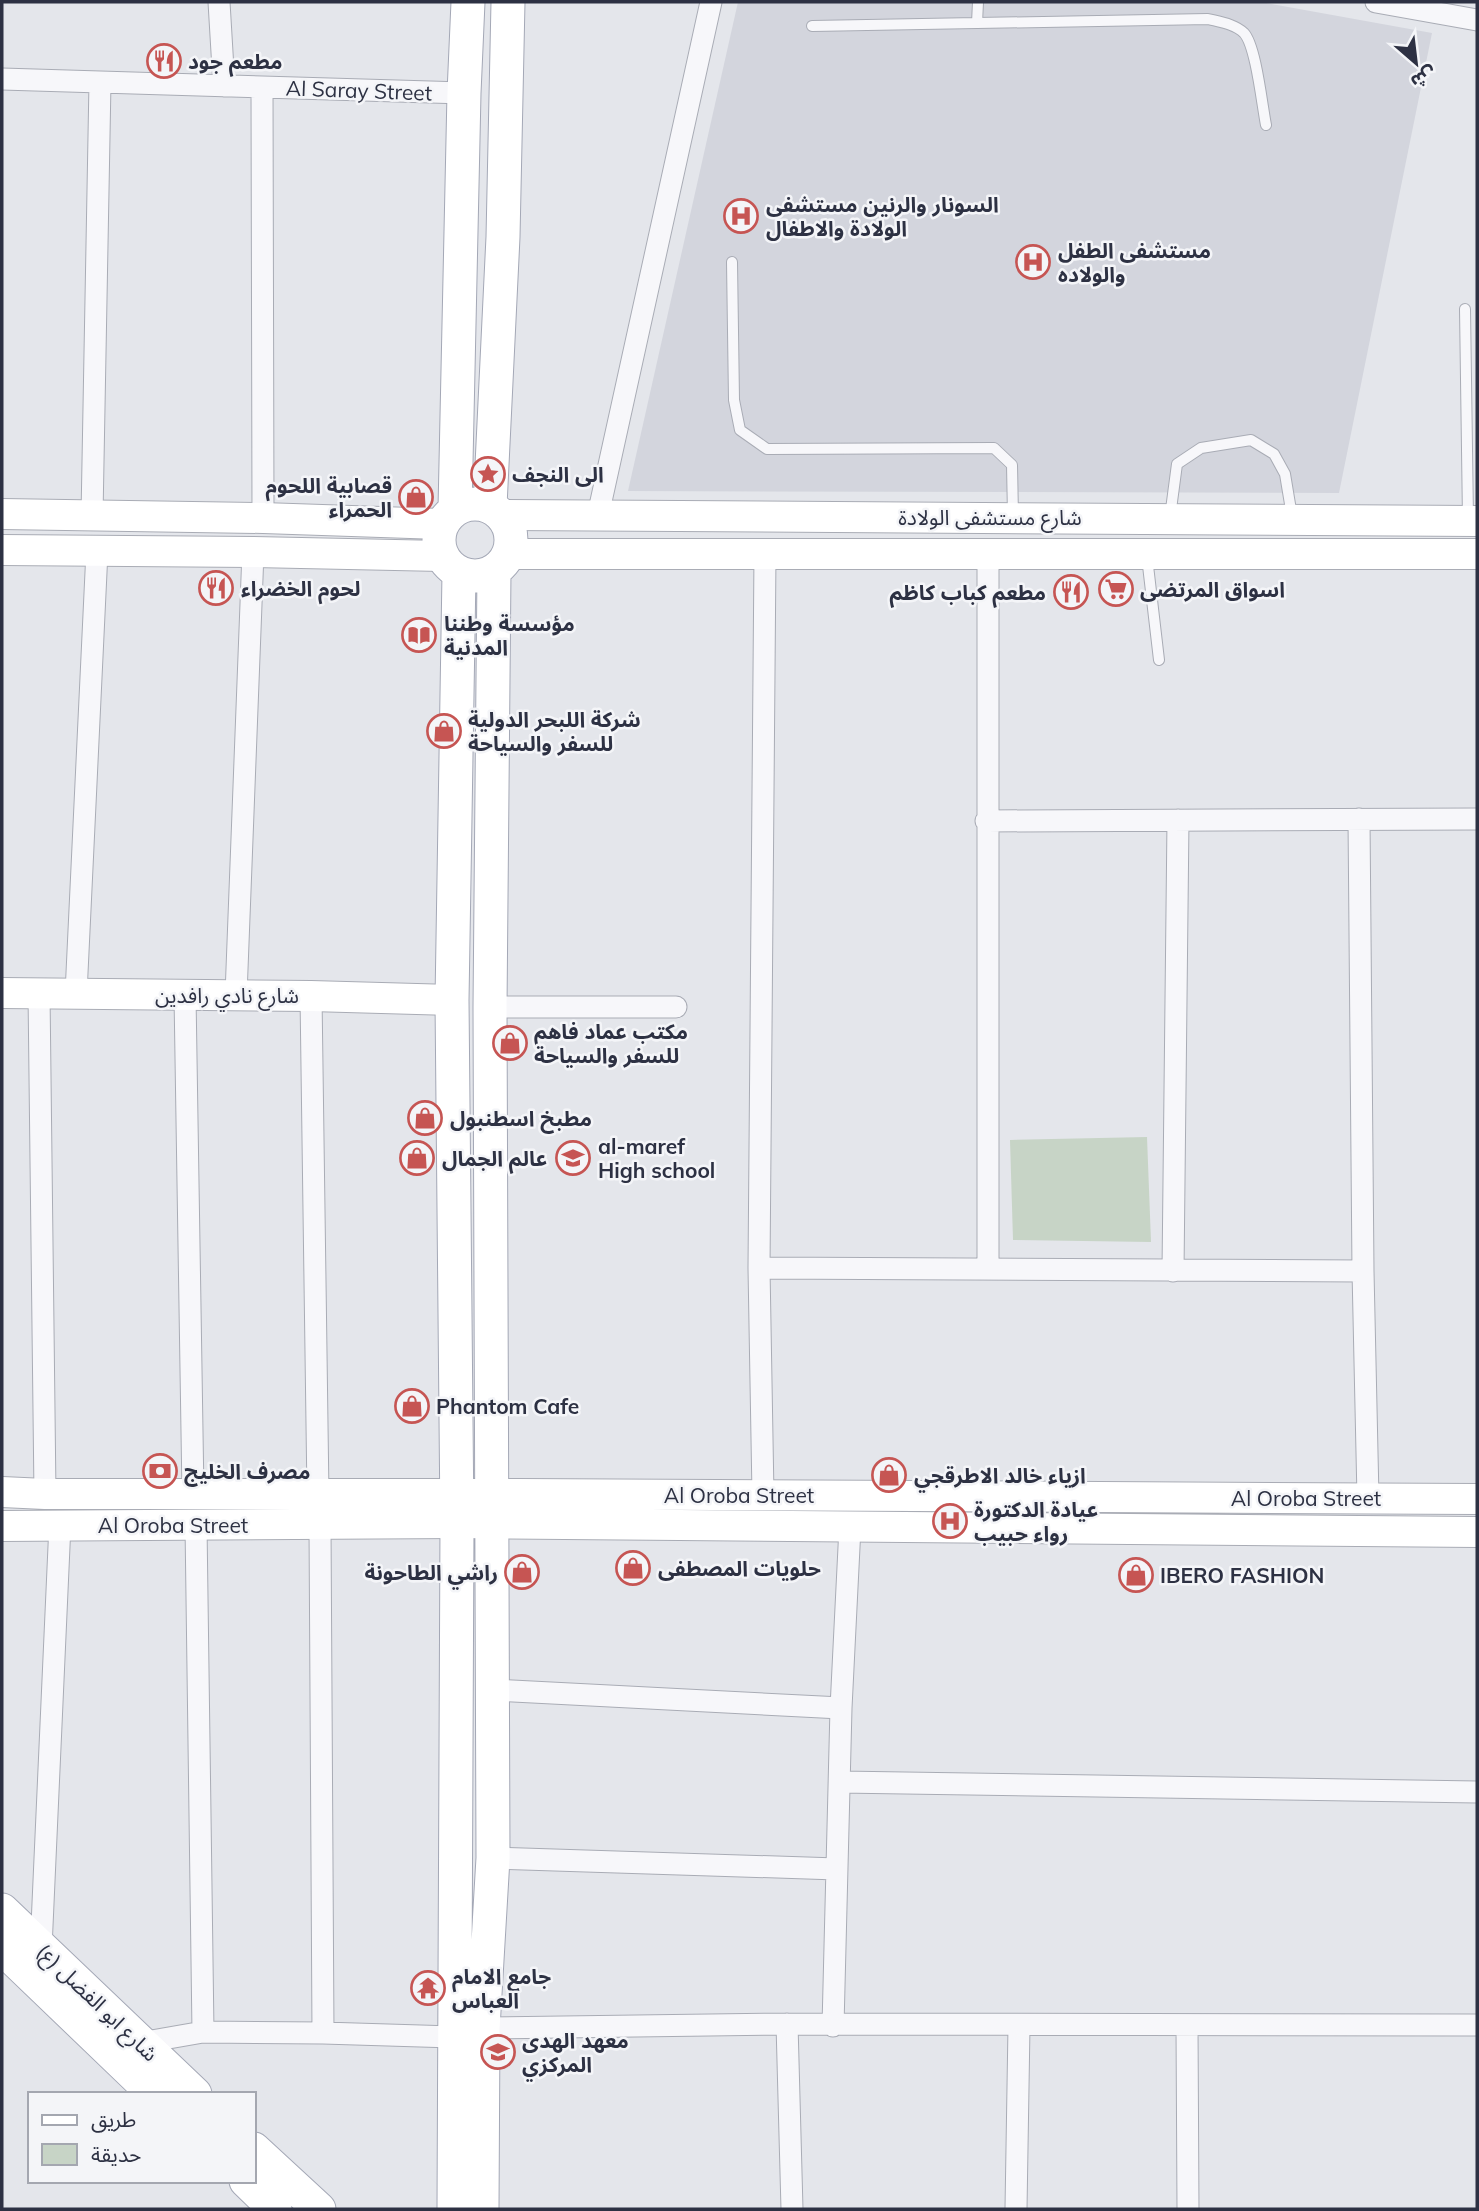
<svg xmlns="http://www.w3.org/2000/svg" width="1479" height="2211" font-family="Mulish,'Noto Sans Arabic',sans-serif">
  <rect width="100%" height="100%" fill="#e4e6eb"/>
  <!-- built -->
  <path fill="#d3d5dd" d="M 738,2 L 1261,2 L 1432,33 L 1339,493 L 628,491 Z"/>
  <!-- green -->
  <path fill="#c7d4c6" d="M 1147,1137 L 1151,1242 L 1013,1240 L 1010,1140 Z"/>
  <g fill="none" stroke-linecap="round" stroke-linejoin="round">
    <!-- lane casing -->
    <g stroke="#a9acb5" stroke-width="12">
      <path id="lane" d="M 977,23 L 978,2
        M 812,26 L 1208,19 C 1220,22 1235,24 1244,33 C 1256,46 1262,105 1266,125
        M 732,262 L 734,400 L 740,430 L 767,449 L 994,448 L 1012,465 L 1013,515
        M 1465,309 L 1468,519
        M 1170,517 L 1177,464 L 1201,448 L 1251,440 L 1274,454 L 1285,474 L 1292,516
        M 1147,557 L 1159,660"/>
    </g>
    <!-- street casing -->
    <g stroke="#a9acb5" stroke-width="23">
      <path id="street" d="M 219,2 L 224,86
        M 1376,2 L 1477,20
        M 2,79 L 464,93
        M 262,87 L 263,518
        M 598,515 L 711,2
        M 92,516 L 100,82
        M 988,554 L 988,1269
        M 1359,819 L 1363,1271 L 1368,1498
        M 986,821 L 1477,819
        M 39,993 L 45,1494
        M 76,994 L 97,551
        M 185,995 L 193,1494
        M 236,995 L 253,552
        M 311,996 L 318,1495
        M 490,1007 L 676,1007
        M 759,1268 L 1363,1271
        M 1173,1271 L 1178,820
        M 763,1495 L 759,1268 L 765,554
        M 196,1525 L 203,2032
        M 320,1526 L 323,2033
        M 492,1690 L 841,1708
        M 840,1782 L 1477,1792
        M 493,1858 L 837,1869
        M 41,1948 L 60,1524
        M 787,2024 L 792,2209
        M 833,2026 L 841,1708 L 850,1527
        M 1187,2026 L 1188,2209
        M 483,2028 L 787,2024 L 1477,2025
        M 140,2043 L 203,2032 L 323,2033 L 453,2037
        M 1016,2209 L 1019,2026"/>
    </g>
    <!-- secondary casing -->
    <g stroke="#a9acb5" stroke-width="32">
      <path id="secondary" d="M 2,514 L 263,518 L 440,524
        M 503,515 L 1477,521
        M 2,550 L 253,552 L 442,556
        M 510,554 L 1477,554
        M 2,993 L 311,996 L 452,1000
        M 2,1492 L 45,1494 L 520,1494 L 1477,1499
        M 2,1526 L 457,1523 L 1477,1532"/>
    </g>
    <!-- primary casing -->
    <g stroke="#a4a8b6" stroke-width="35">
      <path id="primary" d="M439 540a36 36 0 1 1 72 0a36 36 0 1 1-72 0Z
        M 490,506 L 503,237 L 508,2
        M 455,509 L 464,93 L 468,2
        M 2,1910 L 195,2094
        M 2,1948 L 154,2094
        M 254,2149 L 319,2209
        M 246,2181 L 275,2209
        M 454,2209 L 457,1523 L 452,1000 L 459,573
        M 482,2209 L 483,2028 L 493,1858 L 490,1007 L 494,571"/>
    </g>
    <!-- lane -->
    <use href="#lane" stroke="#f7f7fa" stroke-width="10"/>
    <!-- street -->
    <use href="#street" stroke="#f7f7fa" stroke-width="21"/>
    <!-- secondary -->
    <use href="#secondary" stroke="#fff" stroke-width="30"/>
    <!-- primary -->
    <use href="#primary" stroke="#fff" stroke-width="33"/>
  </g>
  <!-- icons -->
  <defs>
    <g id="restaurant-ring" transform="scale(1.75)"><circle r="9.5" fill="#f4f5f8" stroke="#c65553" stroke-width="1.5"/><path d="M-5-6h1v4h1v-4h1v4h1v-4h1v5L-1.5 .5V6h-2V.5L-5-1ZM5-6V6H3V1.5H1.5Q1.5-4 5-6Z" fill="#c65553"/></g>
    <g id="hospital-ring" transform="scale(1.75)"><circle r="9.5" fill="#f4f5f8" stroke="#c65553" stroke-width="1.5"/><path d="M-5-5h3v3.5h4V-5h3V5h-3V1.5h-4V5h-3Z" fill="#c65553"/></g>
    <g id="sight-ring" transform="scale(1.75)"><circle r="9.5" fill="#f4f5f8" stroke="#c65553" stroke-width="1.5"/><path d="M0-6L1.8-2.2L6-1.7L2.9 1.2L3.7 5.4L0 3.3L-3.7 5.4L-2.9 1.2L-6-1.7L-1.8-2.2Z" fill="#c65553"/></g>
    <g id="shop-ring" transform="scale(1.75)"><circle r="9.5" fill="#f4f5f8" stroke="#c65553" stroke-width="1.5"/><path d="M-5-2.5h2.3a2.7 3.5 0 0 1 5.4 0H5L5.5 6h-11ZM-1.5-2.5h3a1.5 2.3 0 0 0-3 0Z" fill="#c65553"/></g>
    <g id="supermarket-ring" transform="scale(1.75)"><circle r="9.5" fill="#f4f5f8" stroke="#c65553" stroke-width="1.5"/><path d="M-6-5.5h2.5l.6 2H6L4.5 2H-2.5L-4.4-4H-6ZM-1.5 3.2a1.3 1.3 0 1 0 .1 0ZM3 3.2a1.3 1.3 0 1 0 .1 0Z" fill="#c65553"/></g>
    <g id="library-ring" transform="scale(1.75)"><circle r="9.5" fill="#f4f5f8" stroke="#c65553" stroke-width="1.5"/><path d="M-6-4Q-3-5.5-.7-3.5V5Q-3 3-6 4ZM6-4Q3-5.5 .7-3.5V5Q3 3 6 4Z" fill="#c65553"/></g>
    <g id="school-ring" transform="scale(1.75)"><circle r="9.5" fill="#f4f5f8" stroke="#c65553" stroke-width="1.5"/><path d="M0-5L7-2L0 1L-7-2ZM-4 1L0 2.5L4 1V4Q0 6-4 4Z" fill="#c65553"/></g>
    <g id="bank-ring" transform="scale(1.75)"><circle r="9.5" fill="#f4f5f8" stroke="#c65553" stroke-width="1.5"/><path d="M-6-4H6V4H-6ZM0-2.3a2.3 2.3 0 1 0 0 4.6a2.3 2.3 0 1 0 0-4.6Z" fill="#c65553"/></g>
    <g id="temple-ring" transform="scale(1.75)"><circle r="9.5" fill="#f4f5f8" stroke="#c65553" stroke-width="1.5"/><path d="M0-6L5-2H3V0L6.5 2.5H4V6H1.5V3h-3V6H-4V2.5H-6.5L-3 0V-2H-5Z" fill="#c65553"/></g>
  </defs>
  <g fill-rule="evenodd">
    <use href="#restaurant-ring" x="164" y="61"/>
    <use href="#hospital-ring" x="741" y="216"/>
    <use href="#hospital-ring" x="1033" y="262"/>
    <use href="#sight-ring" x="488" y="474"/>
    <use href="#shop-ring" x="416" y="497"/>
    <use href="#restaurant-ring" x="216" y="588"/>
    <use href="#supermarket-ring" x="1116" y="589"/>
    <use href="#restaurant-ring" x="1071" y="592"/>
    <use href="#library-ring" x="419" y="635"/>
    <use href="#shop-ring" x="444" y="731"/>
    <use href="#shop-ring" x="510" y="1043"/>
    <use href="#shop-ring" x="425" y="1118"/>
    <use href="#shop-ring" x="417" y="1158"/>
    <use href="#school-ring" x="573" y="1158"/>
    <use href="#shop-ring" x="412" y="1406"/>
    <use href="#bank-ring" x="160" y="1471"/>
    <use href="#shop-ring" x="889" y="1475"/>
    <use href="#hospital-ring" x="950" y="1521"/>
    <use href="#shop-ring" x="633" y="1568"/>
    <use href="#shop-ring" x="522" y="1572"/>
    <use href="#shop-ring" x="1136" y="1575"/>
    <use href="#temple-ring" x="428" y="1988"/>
    <use href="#school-ring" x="498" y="2052"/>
  </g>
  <g text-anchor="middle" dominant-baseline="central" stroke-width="5" stroke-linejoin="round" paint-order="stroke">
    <!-- poi labels -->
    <g font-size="21" font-weight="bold" fill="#2d3143" stroke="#f4f5f8" text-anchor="start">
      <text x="188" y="61">مطعم جود</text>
      <text x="766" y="204">السونار والرنين مستشفى<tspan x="766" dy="24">الولادة والاطفال</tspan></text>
      <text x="1058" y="250">مستشفى الطفل<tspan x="1058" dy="24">والولاده</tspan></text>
      <text x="512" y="474">الى النجف</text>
      <text x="392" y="485" text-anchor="end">قصابية اللحوم<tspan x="392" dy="24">الحمراء</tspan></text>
      <text x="241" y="588">لحوم الخضراء</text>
      <text x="1140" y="589">اسواق المرتضى</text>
      <text x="1046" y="592" text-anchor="end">مطعم كباب كاظم</text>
      <text x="444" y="623">مؤسسة وطننا<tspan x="444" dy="24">المدنية</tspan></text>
      <text x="468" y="719">شركة اللبحر الدولية<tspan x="468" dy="24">للسفر والسياحة</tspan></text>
      <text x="534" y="1031">مكتب عماد فاهم<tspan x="534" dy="24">للسفر والسياحة</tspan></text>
      <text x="450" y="1118">مطبخ اسطنبول</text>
      <text x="598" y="1146">al-maref<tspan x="598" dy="24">High school</tspan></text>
      <text x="442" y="1158">عالم الجمال</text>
      <text x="436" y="1406">Phantom Cafe</text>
      <text x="184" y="1471">مصرف الخليج</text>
      <text x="914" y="1475">ازياء خالد الاطرقجي</text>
      <text x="974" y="1509">عيادة الدكتورة<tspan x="974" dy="24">رواء حبيب</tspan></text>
      <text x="658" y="1568">حلويات المصطفى</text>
      <text x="498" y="1572" text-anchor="end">راشي الطاحونة</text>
      <text x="1160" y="1575">IBERO FASHION</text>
      <text x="452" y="1976">جامع الامام<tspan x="452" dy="24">العباس</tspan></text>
      <text x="522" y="2040">معهد الهدى<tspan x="522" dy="24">المركزي</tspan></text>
    </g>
    <!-- street labels -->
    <g font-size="21" fill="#2d3143" stroke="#f4f5f8">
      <text transform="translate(359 90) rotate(2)">Al Saray Street</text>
      <text x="990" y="517">شارع مستشفى الولادة</text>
      <text x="227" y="995">شارع نادي رافدين</text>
      <text x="739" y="1495">Al Oroba Street</text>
      <text x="1306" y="1498">Al Oroba Street</text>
      <text x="173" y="1525">Al Oroba Street</text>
      <text transform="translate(98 2002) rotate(44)">شارع ابو الفضل (ع)</text>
    </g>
  </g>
  <!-- border -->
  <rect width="1479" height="2211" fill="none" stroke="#2d3143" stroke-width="7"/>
  <!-- legend -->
  <rect x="28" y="2092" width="228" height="91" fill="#f4f5f8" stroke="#a4a7b0" stroke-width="2"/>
  <rect x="42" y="2115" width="35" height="10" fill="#ffffff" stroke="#a4a7b0" stroke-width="2"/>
  <text x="91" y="2127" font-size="21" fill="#2d3143">طريق</text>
  <rect x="42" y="2144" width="35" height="21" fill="#c7d4c6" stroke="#a4a7b0" stroke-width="2"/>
  <text x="91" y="2162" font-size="21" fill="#2d3143">حديقة</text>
  <!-- north arrow -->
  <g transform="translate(1416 63) rotate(152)" stroke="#f4f5f8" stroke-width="5" paint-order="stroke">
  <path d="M0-5L12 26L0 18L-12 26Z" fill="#2d3143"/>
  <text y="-10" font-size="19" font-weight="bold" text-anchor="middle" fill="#2d3143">ش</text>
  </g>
</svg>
